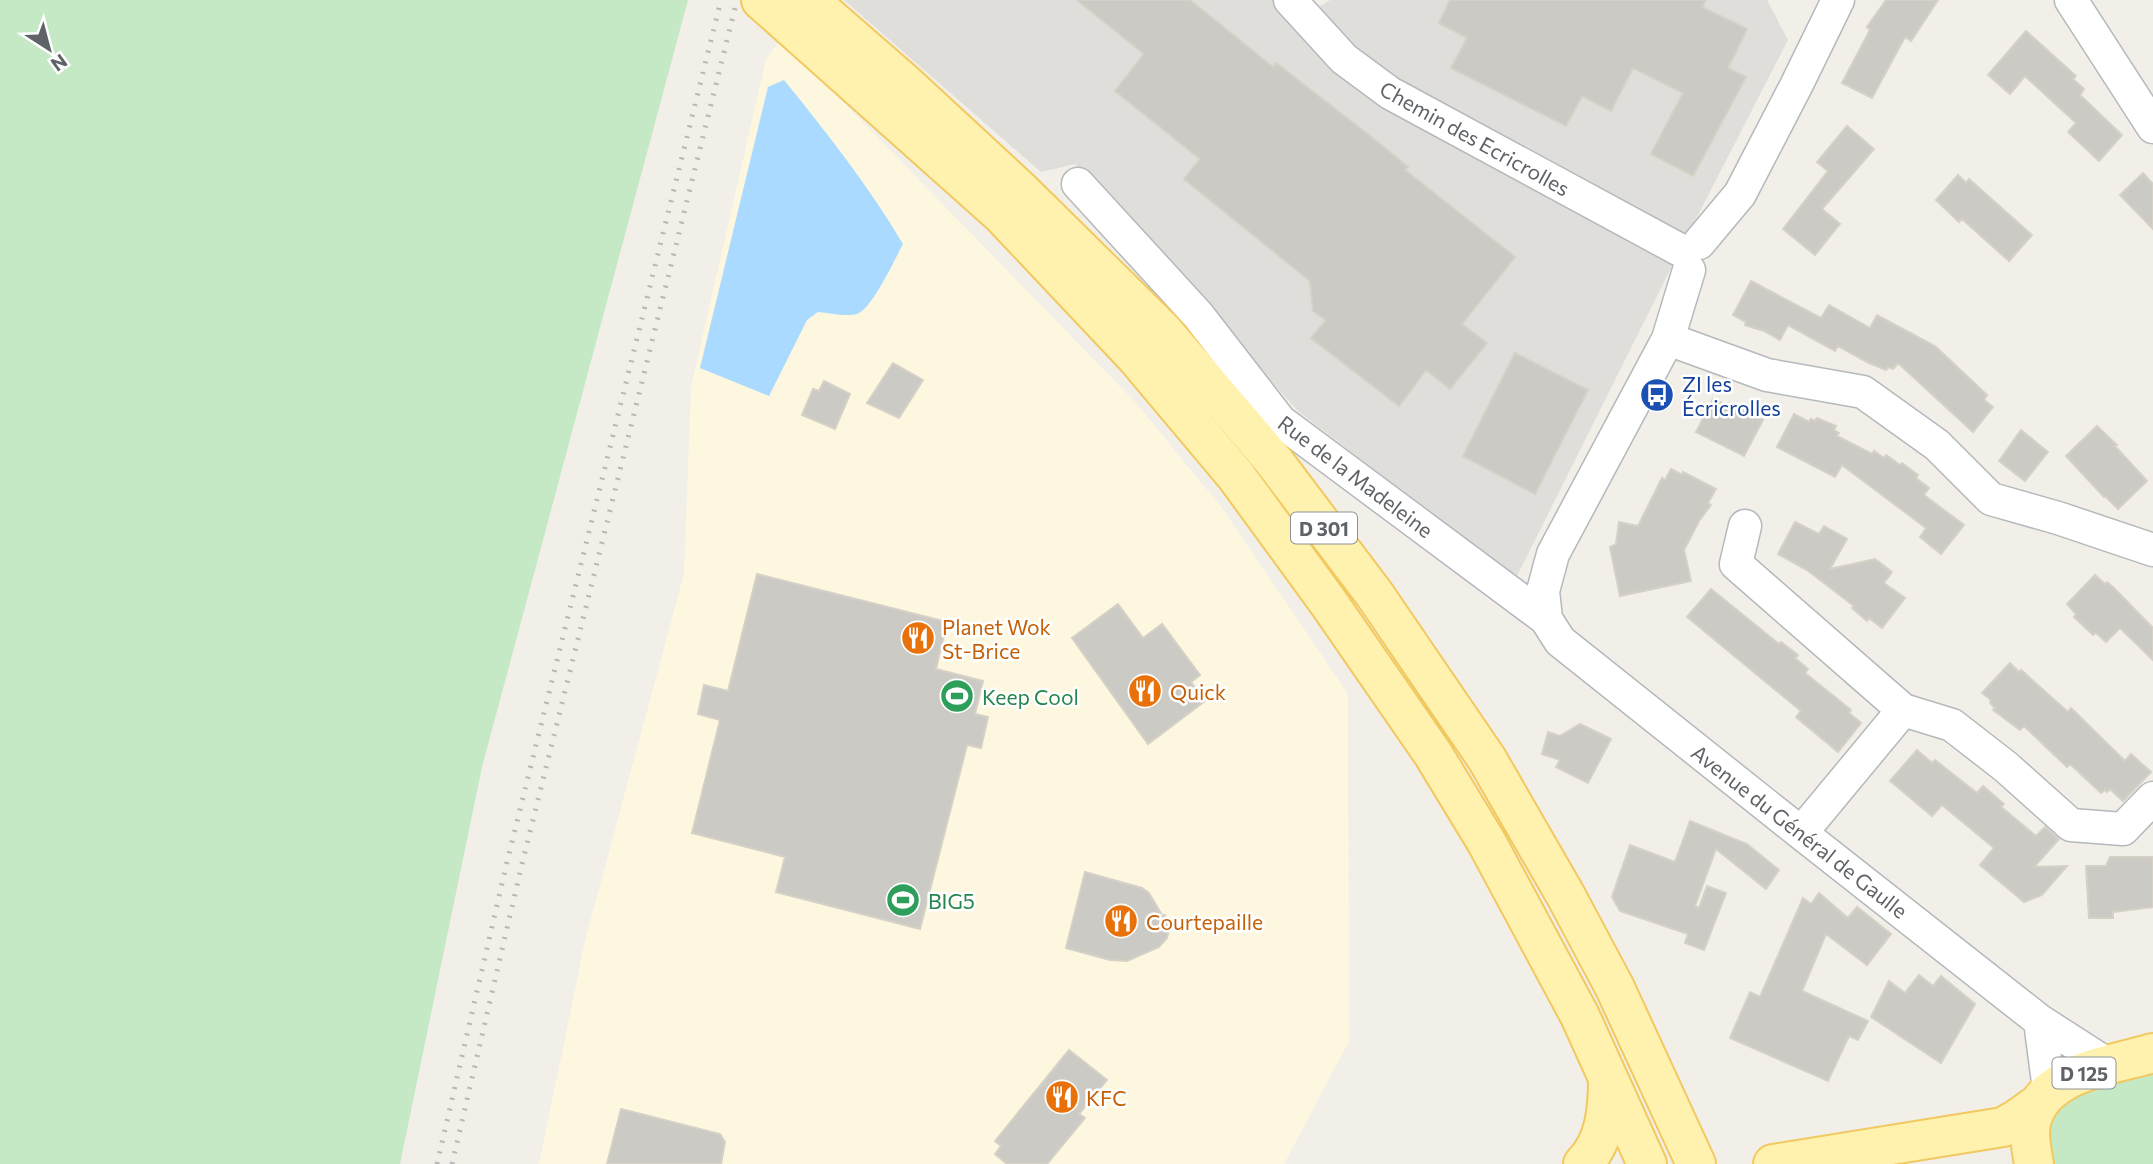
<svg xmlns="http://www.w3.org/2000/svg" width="2153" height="1164" font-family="Commissioner,sans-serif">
  <rect width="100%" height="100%" fill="#f1efe8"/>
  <!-- commercial -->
  <path fill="#fef7e0" d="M 781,38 L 1136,403 L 1222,508 L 1348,694 L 1349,1041 L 1284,1164 L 539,1164 L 585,941 L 684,574 L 691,387 L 766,59 Z"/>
  <!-- industrial -->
  <path fill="#e0deda" d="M 844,0 L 1307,0 L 1315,10 L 1330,0 L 1767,0 L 1788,40 L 1680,250 L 1516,578 L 1298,411 L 1075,164 L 1041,172 Z"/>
  <!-- green -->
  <path fill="#c5e8c5" d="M 0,0 L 688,0 L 482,767 L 400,1164 L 0,1164 Z
    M 2153,1072 L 2153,1164 L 2055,1164 L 2047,1144 L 2047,1129 L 2054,1111 L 2068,1098 Z"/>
  <!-- water -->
  <path fill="#aadaff" d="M 784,80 C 827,133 868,185 903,244 C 895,259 872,309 857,314 C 846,317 829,313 818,312 L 807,320 L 769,396 L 700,368 L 768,87 Z"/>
  <!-- building -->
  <path fill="#cccac5" stroke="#d6d1c6" stroke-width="2" d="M 1077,0 L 1190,0 L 1273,67 L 1276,63 L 1374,139 L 1408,167 L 1405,170 L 1515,257 L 1462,324 L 1487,343 L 1450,389 L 1426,370 L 1399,406 L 1311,338 L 1326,320 L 1313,311 L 1310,281 L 1184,179 L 1200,159 L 1115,91 L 1144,54 Z
    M 1450,0 L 1706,0 L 1702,7 L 1747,29 L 1728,68 L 1746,77 L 1693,176 L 1651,154 L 1683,93 L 1633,68 L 1611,111 L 1582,96 L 1566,126 L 1451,68 L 1467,38 L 1439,23 Z
    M 1886,0 L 1938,0 L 1911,41 L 1905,37 L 1872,98 L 1842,83 L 1870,30 L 1867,27 Z
    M 2026,31 L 2076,76 L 2073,79 L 2084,89 L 2080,95 L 2122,135 L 2099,161 L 2068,132 L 2076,123 L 2025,76 L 2010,94 L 1988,75 Z
    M 1847,126 L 1874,149 L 1822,209 L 1840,224 L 1815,255 L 1783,229 L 1828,171 L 1817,162 Z
    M 2143,173 L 2153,184 L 2153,229 L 2120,195 Z
    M 1958,175 L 1966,183 L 1969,179 L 2032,235 L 2009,261 L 1962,219 L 1959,222 L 1936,200 Z
    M 1751,281 L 1821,318 L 1829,305 L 1870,328 L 1877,315 L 1935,346 L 1987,395 L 1984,400 L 1993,407 L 1973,432 L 1898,363 L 1893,369 L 1888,367 L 1886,370 L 1869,363 L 1838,346 L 1835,351 L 1788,325 L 1780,340 L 1764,331 L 1745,325 L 1746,322 L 1733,315 Z
    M 1515,353 L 1588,390 L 1535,494 L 1463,456 Z
    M 893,363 L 923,380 L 899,418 L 867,403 Z
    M 824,381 L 850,394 L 835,429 L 802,415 L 813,389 L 819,391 Z
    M 1713,399 L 1728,406 L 1730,403 L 1763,420 L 1744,456 L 1696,432 Z
    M 1794,414 L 1809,422 L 1811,419 L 1815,421 L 1817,418 L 1836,426 L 1834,430 L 1839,433 L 1837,436 L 1872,454 L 1874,451 L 1884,458 L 1886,455 L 1900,465 L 1902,463 L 1918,475 L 1916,478 L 1929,488 L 1924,495 L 1964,525 L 1941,554 L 1920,537 L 1926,528 L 1842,465 L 1835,477 L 1777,447 Z
    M 2097,426 L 2117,445 L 2115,446 L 2147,481 L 2118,509 L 2105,496 L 2104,497 L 2066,456 Z
    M 2021,430 L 2048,452 L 2025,481 L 1999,461 Z
    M 1671,469 L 1682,475 L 1683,472 L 1716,489 L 1708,503 L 1711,505 L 1699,521 L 1684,550 L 1691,581 L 1620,596 L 1610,547 L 1616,544 L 1619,522 L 1638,526 L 1662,478 L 1665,480 Z
    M 1795,522 L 1819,534 L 1824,526 L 1847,539 L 1830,569 L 1875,559 L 1892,572 L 1884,583 L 1905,598 L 1882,628 L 1869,618 L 1867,621 L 1852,608 L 1854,606 L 1807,570 L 1778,554 Z
    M 757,574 L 947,622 L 936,669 L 983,681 L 975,714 L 988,717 L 981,748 L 967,745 L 920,929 L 776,892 L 785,857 L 692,833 L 720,720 L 698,714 L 704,685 L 728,691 Z
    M 2095,575 L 2105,584 L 2107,582 L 2113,587 L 2153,628 L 2153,660 L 2120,628 L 2106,642 L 2096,633 L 2093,635 L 2074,617 L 2076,614 L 2067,604 Z
    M 1711,589 L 1779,644 L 1781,642 L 1798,655 L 1795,658 L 1808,669 L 1805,673 L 1851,710 L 1849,713 L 1861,723 L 1838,752 L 1796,717 L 1801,711 L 1687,617 Z
    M 1118,604 L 1143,638 L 1162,624 L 1200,675 L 1191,682 L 1205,701 L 1148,744 L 1072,638 Z
    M 2010,663 L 2019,672 L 2021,670 L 2068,712 L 2071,708 L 2125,761 L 2131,754 L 2151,772 L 2123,801 L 2110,789 L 2107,792 L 2105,790 L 2101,793 L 2070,764 L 2067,767 L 2024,726 L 2020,730 L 1993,710 L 1995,708 L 1990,703 L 1991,700 L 1982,693 Z
    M 1580,724 L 1611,739 L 1588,783 L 1556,767 L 1560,760 L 1542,754 L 1548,732 L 1560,736 Z
    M 1917,750 L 1932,763 L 1935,760 L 1977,793 L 1983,786 L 2004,804 L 2001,807 L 2036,836 L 2045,827 L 2059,839 L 2034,867 L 2067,866 L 2042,895 L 2024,902 L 1980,865 L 1994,848 L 1942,805 L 1932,816 L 1890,781 Z
    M 1690,821 L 1747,844 L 1779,870 L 1766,889 L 1716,849 L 1695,906 L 1699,908 L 1707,886 L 1726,893 L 1704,950 L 1685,943 L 1688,934 L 1620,911 L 1612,897 L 1630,845 L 1675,862 Z
    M 2110,857 L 2153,857 L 2153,907 L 2113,912 L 2113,918 L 2089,918 L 2086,866 L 2106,866 Z
    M 1085,872 L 1142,888 L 1149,893 L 1162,915 L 1165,915 L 1169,930 L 1167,938 L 1159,947 L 1127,961 L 1110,960 L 1066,948 Z
    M 1819,893 L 1848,918 L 1857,907 L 1891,934 L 1867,965 L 1826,934 L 1802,991 L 1868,1021 L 1858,1040 L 1849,1036 L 1828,1081 L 1730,1038 L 1750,992 L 1760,997 L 1803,898 L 1811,904 Z
    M 1919,975 L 1933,986 L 1941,976 L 1975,1004 L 1941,1063 L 1871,1017 L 1889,981 L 1905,993 Z
    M 1069,1050 L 1107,1080 L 1079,1114 L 1085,1118 L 1047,1164 L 1007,1164 L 995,1154 L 1001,1146 L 995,1141 Z
    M 621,1109 L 720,1134 L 725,1142 L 721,1164 L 607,1164 Z"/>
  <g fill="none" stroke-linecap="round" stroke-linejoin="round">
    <!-- minor casing -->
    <g stroke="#b5b8bc" stroke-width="35">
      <path id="minor" d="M 1290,0 L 1344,59 L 1390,93 L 1680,250
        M 2071,0 L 2153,127
        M 1078,184 L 1198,315 L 1280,421 L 1546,619
        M 1699,243 L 1740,194 L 1796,86 L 1838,0
        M 1689,270 L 1668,339 L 1553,554 L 1543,591 L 1546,619 L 1560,641 L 1801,833 L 2040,1021 L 2110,1066
        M 1668,339 L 1767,375 L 1863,392 L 1937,445 L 1991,499 L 2058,518 L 2153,550
        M 1745,526 L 1736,564 L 1903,710 L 1952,725 L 2006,767 L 2071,825 L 2123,829 L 2153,798
        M 1801,833 L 1903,710
        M 2040,1021 L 2049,1090"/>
    </g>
    <!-- primary casing -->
    <g stroke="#f2c960" stroke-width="42">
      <path id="primary" d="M 761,0 L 1001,214 L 1136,357 L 1236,476 L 1328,602 L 1433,754 L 1487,843 L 1580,1016 L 1647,1164
        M 809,0 L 901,80 L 1021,191 L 1163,331 L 1273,460 L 1375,595 L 1487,759 L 1566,896 L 1615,988 L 1696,1164
        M 1583,1164 C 1606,1141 1608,1108 1608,1078
        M 1773,1164 L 2003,1127 L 2017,1119 L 2038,1104
        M 2034,1164 C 2032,1153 2030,1143 2030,1132 C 2032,1074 2109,1066 2153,1053"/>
    </g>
    <!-- minor -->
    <use href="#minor" stroke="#fff" stroke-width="32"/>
    <!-- primary -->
    <use href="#primary" stroke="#fff2af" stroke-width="38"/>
    <!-- rail -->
    <path stroke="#b6b7b8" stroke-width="5" stroke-dasharray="2 9" stroke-linecap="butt" d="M 437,1164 L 507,862 L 721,0
      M 452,1164 L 522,864 L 737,0"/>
  </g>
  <!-- icons -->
  <defs>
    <g id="bus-disc" transform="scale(1.75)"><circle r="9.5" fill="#1a4fb4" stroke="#fff"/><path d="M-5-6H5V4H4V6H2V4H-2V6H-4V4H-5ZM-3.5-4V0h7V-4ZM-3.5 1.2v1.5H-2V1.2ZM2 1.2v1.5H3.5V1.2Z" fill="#fff"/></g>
    <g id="restaurant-disc" transform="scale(1.75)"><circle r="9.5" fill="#e8710a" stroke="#fff"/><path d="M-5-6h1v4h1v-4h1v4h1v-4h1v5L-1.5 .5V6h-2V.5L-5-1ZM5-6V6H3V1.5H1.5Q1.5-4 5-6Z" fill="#fff"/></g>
    <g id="stadium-disc" transform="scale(1.75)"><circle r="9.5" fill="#2e9e5b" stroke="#fff"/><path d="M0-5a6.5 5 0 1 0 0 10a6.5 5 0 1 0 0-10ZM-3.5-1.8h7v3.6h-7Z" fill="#fff"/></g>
  </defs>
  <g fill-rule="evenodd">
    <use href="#bus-disc" x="1657" y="395"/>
    <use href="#restaurant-disc" x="918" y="638"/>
    <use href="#restaurant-disc" x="1145" y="691"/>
    <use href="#stadium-disc" x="957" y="696"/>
    <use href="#stadium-disc" x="903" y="900"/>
    <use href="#restaurant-disc" x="1121" y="921"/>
    <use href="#restaurant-disc" x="1062" y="1097"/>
  </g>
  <g text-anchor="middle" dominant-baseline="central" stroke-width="5" stroke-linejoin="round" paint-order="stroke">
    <!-- shield labels -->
    <g fill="#fff" stroke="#8f9295" stroke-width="2">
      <rect x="1291" y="512.5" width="66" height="31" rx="5"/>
      <rect x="2052.5" y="1057.5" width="63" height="31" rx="5"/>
    </g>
    <g font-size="19" font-weight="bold" fill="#5f6368">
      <text x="1324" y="528">D 301</text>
      <text x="2084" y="1073">D 125</text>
    </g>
    <!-- street labels -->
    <g font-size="21" fill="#5f6368" stroke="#fff">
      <text transform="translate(1475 138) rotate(29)">Chemin des Ecricrolles</text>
      <text transform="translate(1356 476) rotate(37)">Rue de la Madeleine</text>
      <text transform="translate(1800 831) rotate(38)">Avenue du Général de Gaulle</text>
    </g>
    <!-- transit labels -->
    <g font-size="21" fill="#164399" stroke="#fff" text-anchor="start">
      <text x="1682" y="383">ZI les<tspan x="1682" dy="24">Écricrolles</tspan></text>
    </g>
    <!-- food labels -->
    <g font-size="21" fill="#c56008" stroke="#fff" text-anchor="start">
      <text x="942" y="626">Planet Wok<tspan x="942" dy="24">St-Brice</tspan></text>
      <text x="1170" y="691">Quick</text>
      <text x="1146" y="921">Courtepaille</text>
      <text x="1086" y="1097">KFC</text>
    </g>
    <!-- leisure labels -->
    <g font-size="21" fill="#27864d" stroke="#fff" text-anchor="start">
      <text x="982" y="696">Keep Cool</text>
      <text x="928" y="900">BIG5</text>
    </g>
  </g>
  <!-- north arrow -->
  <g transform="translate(49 49) rotate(144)" stroke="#ffffff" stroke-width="5" paint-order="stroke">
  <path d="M0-5L12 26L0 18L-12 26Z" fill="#5f6368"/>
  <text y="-10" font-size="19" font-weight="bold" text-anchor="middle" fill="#5f6368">N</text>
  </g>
</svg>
